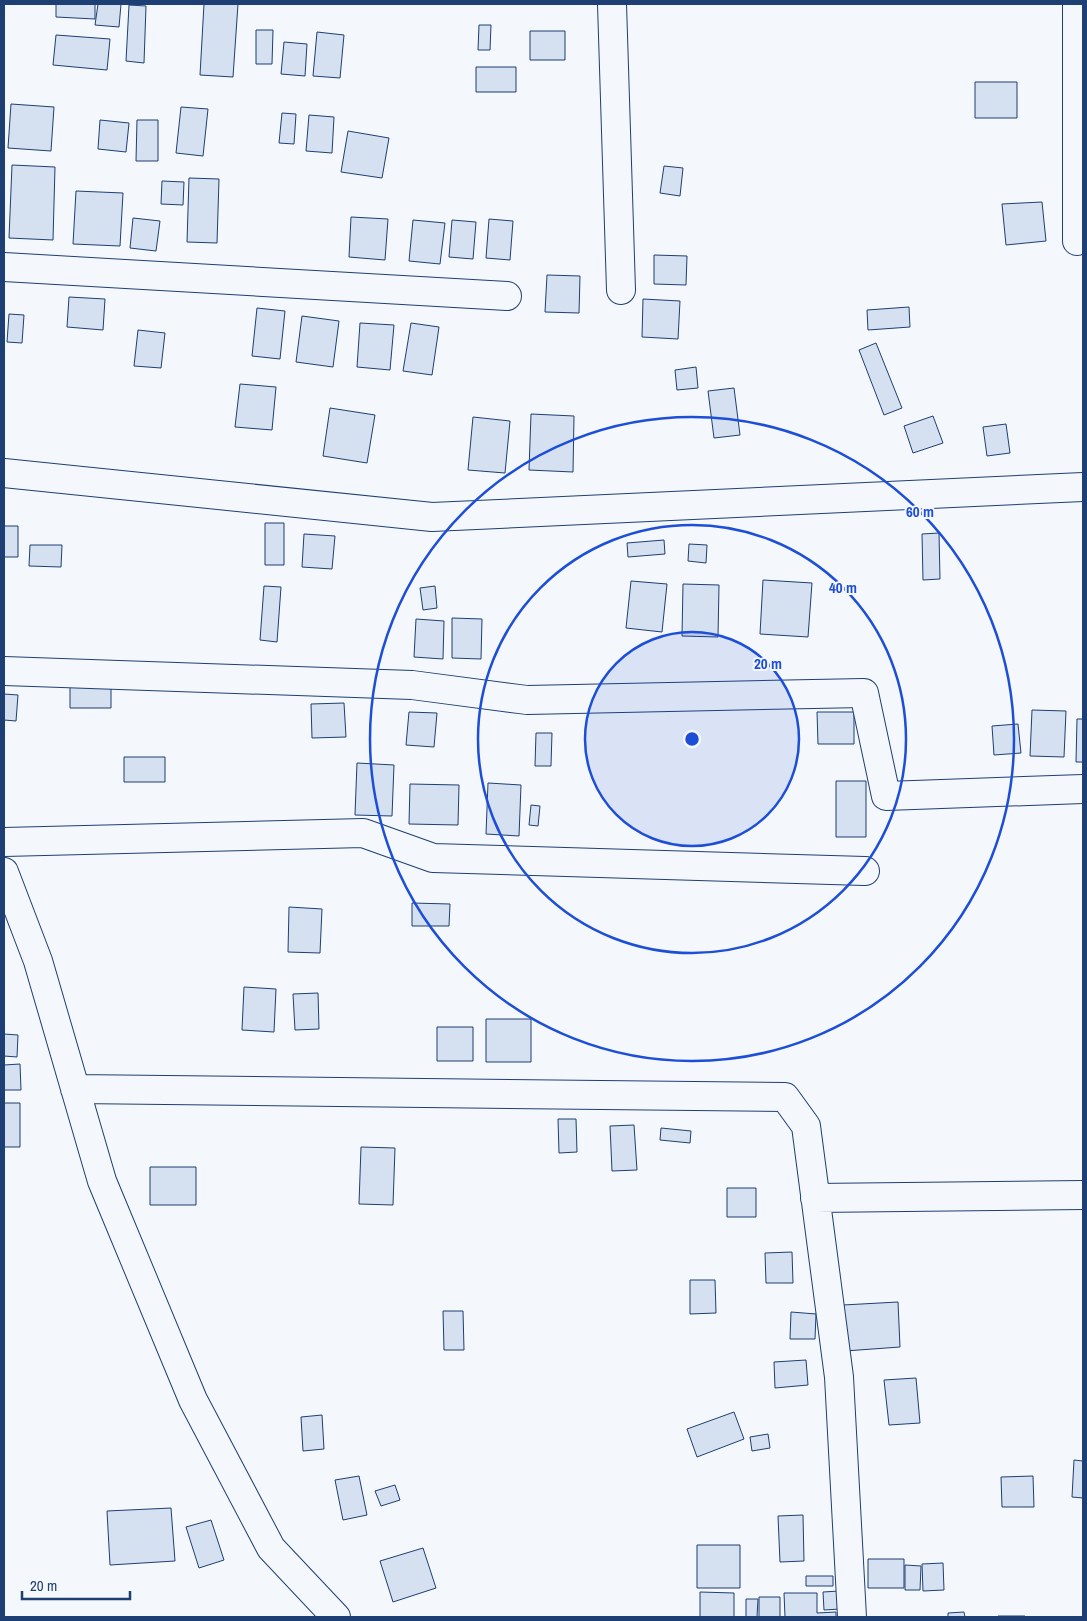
<svg xmlns="http://www.w3.org/2000/svg" width="1087" height="1621" font-family="'Archivo Narrow',sans-serif">
  <rect width="100%" height="100%" fill="#f4f7fb"/>
  <!-- building -->
  <path fill="#d5e0f0" stroke="#1d3f73" d="M 56,4 L 95,4 L 95,19 L 56,17 Z
    M 98,4 L 121,4 L 119,27 L 95,25 Z
    M 204,4 L 238,4 L 233,77 L 200,75 Z
    M 129,5 L 146,6 L 144,63 L 126,61 Z
    M 479,25 L 491,25 L 490,50 L 478,50 Z
    M 256,30 L 273,30 L 272,64 L 256,64 Z
    M 530,31 L 565,31 L 565,60 L 530,60 Z
    M 317,32 L 344,35 L 340,78 L 313,76 Z
    M 56,35 L 110,39 L 107,70 L 53,65 Z
    M 284,42 L 307,44 L 305,76 L 281,74 Z
    M 476,67 L 516,67 L 516,92 L 476,92 Z
    M 975,82 L 1017,82 L 1017,118 L 975,118 Z
    M 11,104 L 54,107 L 51,151 L 8,148 Z
    M 181,107 L 208,109 L 203,156 L 176,153 Z
    M 282,113 L 296,114 L 294,144 L 279,143 Z
    M 309,115 L 334,117 L 332,153 L 306,151 Z
    M 100,120 L 129,123 L 126,152 L 98,149 Z
    M 137,120 L 158,120 L 158,161 L 136,161 Z
    M 348,131 L 389,138 L 382,178 L 341,172 Z
    M 12,165 L 55,167 L 53,240 L 9,238 Z
    M 664,166 L 683,168 L 680,196 L 660,193 Z
    M 189,178 L 219,179 L 217,243 L 187,242 Z
    M 162,181 L 184,182 L 183,205 L 161,204 Z
    M 76,191 L 123,193 L 120,246 L 73,244 Z
    M 1042,202 L 1046,241 L 1006,245 L 1002,204 Z
    M 351,217 L 388,219 L 385,260 L 349,257 Z
    M 133,218 L 160,221 L 156,251 L 130,248 Z
    M 489,219 L 513,221 L 510,260 L 486,258 Z
    M 413,220 L 445,223 L 440,264 L 409,261 Z
    M 452,220 L 476,222 L 473,259 L 449,257 Z
    M 654,255 L 687,256 L 686,285 L 654,284 Z
    M 547,275 L 580,276 L 579,313 L 545,312 Z
    M 69,297 L 105,299 L 103,330 L 67,327 Z
    M 643,299 L 680,301 L 678,339 L 642,337 Z
    M 909,307 L 910,327 L 868,330 L 867,310 Z
    M 257,308 L 285,311 L 280,359 L 252,356 Z
    M 9,314 L 24,315 L 22,343 L 7,342 Z
    M 302,316 L 339,321 L 333,367 L 296,362 Z
    M 360,323 L 394,325 L 390,370 L 357,367 Z
    M 411,323 L 439,327 L 432,375 L 403,371 Z
    M 138,330 L 165,333 L 161,368 L 134,366 Z
    M 876,343 L 902,408 L 884,415 L 859,350 Z
    M 696,367 L 698,388 L 677,390 L 675,370 Z
    M 240,384 L 276,387 L 272,430 L 235,427 Z
    M 734,388 L 740,435 L 714,438 L 708,391 Z
    M 330,408 L 375,415 L 367,463 L 323,456 Z
    M 531,414 L 574,416 L 573,472 L 529,470 Z
    M 933,416 L 943,443 L 913,453 L 904,426 Z
    M 473,417 L 510,421 L 505,473 L 468,470 Z
    M 1006,424 L 1010,453 L 987,456 L 983,427 Z
    M 265,523 L 284,523 L 284,565 L 265,565 Z
    M 4,526 L 18,526 L 18,557 L 4,557 Z
    M 939,533 L 940,579 L 923,580 L 922,534 Z
    M 304,534 L 335,536 L 332,569 L 302,567 Z
    M 664,540 L 665,554 L 628,557 L 627,543 Z
    M 689,544 L 707,545 L 706,563 L 688,561 Z
    M 30,545 L 62,545 L 61,567 L 29,566 Z
    M 763,580 L 812,583 L 808,637 L 760,634 Z
    M 631,581 L 667,584 L 662,632 L 626,628 Z
    M 683,584 L 719,585 L 718,637 L 682,636 Z
    M 264,586 L 281,587 L 277,642 L 260,640 Z
    M 435,586 L 437,608 L 423,610 L 420,588 Z
    M 452,618 L 482,619 L 481,659 L 452,658 Z
    M 416,619 L 444,621 L 443,659 L 414,657 Z
    M 70,685 L 111,685 L 111,708 L 70,708 Z
    M 4,694 L 18,695 L 16,721 L 4,720 Z
    M 344,703 L 346,737 L 312,738 L 311,704 Z
    M 1032,710 L 1066,711 L 1064,757 L 1030,756 Z
    M 409,712 L 437,713 L 434,747 L 406,745 Z
    M 817,712 L 854,712 L 854,744 L 818,744 Z
    M 1077,719 L 1083,719 L 1083,762 L 1076,762 Z
    M 1018,724 L 1021,753 L 994,755 L 992,726 Z
    M 536,733 L 552,733 L 551,766 L 535,766 Z
    M 124,757 L 165,757 L 165,782 L 124,782 Z
    M 357,763 L 394,765 L 392,816 L 355,815 Z
    M 836,781 L 866,781 L 866,837 L 836,837 Z
    M 488,783 L 521,785 L 519,836 L 486,834 Z
    M 410,784 L 459,785 L 458,825 L 409,824 Z
    M 531,805 L 540,806 L 538,826 L 529,825 Z
    M 412,903 L 450,904 L 449,926 L 412,926 Z
    M 289,907 L 322,909 L 320,953 L 288,952 Z
    M 244,987 L 276,989 L 274,1032 L 242,1030 Z
    M 318,993 L 319,1029 L 295,1030 L 293,994 Z
    M 486,1019 L 531,1019 L 531,1062 L 486,1062 Z
    M 437,1027 L 473,1027 L 473,1061 L 437,1061 Z
    M 4,1034 L 18,1035 L 17,1057 L 4,1056 Z
    M 20,1064 L 21,1090 L 4,1090 L 4,1065 Z
    M 4,1103 L 20,1103 L 20,1147 L 4,1147 Z
    M 558,1119 L 576,1119 L 577,1152 L 559,1153 Z
    M 634,1125 L 637,1170 L 612,1171 L 610,1126 Z
    M 661,1128 L 691,1131 L 690,1143 L 660,1140 Z
    M 361,1147 L 395,1148 L 393,1205 L 359,1204 Z
    M 150,1167 L 196,1167 L 196,1205 L 150,1205 Z
    M 727,1188 L 756,1188 L 756,1217 L 727,1217 Z
    M 792,1252 L 793,1283 L 766,1283 L 765,1253 Z
    M 690,1280 L 715,1280 L 716,1313 L 690,1314 Z
    M 898,1302 L 900,1347 L 845,1351 L 843,1305 Z
    M 443,1311 L 463,1311 L 464,1350 L 444,1350 Z
    M 791,1312 L 816,1314 L 815,1339 L 790,1339 Z
    M 806,1360 L 808,1385 L 775,1388 L 774,1362 Z
    M 916,1378 L 920,1423 L 889,1425 L 884,1380 Z
    M 734,1412 L 744,1439 L 697,1457 L 687,1429 Z
    M 322,1415 L 324,1449 L 303,1451 L 301,1417 Z
    M 768,1434 L 770,1448 L 752,1451 L 750,1437 Z
    M 1074,1460 L 1083,1461 L 1083,1498 L 1072,1497 Z
    M 359,1476 L 367,1515 L 343,1520 L 335,1480 Z
    M 1033,1476 L 1034,1507 L 1002,1507 L 1001,1477 Z
    M 395,1485 L 400,1500 L 381,1506 L 375,1491 Z
    M 171,1508 L 175,1561 L 110,1565 L 107,1511 Z
    M 803,1515 L 804,1561 L 780,1562 L 778,1516 Z
    M 211,1520 L 224,1560 L 199,1568 L 186,1527 Z
    M 697,1545 L 740,1545 L 740,1588 L 697,1588 Z
    M 423,1548 L 436,1588 L 393,1602 L 380,1561 Z
    M 868,1559 L 904,1559 L 904,1588 L 868,1588 Z
    M 943,1563 L 944,1590 L 923,1591 L 922,1564 Z
    M 905,1565 L 921,1566 L 920,1590 L 905,1590 Z
    M 806,1576 L 833,1576 L 833,1586 L 806,1586 Z
    M 839,1591 L 840,1609 L 824,1610 L 823,1592 Z
    M 700,1592 L 734,1593 L 734,1617 L 700,1617 Z
    M 784,1593 L 817,1593 L 817,1613 L 836,1612 L 836,1617 L 785,1617 Z
    M 759,1597 L 780,1597 L 780,1617 L 759,1617 Z
    M 746,1599 L 758,1599 L 757,1617 L 746,1617 Z
    M 964,1612 L 965,1617 L 948,1617 L 948,1613 Z
    M 998,1616 L 1025,1616 L 1025,1617 L 998,1617 Z"/>
  <g fill="none" stroke-linecap="round" stroke-linejoin="round">
    <!-- street casing -->
    <g stroke="#1d3f73" stroke-width="30">
      <path id="street" d="M 612,4 L 621,290
        M 1077,4 L 1077,241
        M 4,267 L 507,296
        M 4,473 L 432,517 L 1083,487
        M 4,671 L 412,685 L 527,700 L 864,693 L 886,796 L 1083,789
        M 4,842 L 363,833 L 433,858 L 865,871
        M 4,872 L 38,961 L 102,1181 L 193,1400 L 271,1548 L 336,1617
        M 75,1089 L 785,1097 L 806,1126 L 839,1377 L 852,1617
        M 815,1198 L 1083,1195"/>
    </g>
    <!-- street -->
    <use href="#street" stroke="#f4f7fb" stroke-width="28"/>
  </g>
  <!-- distance rings -->
  <circle cx="692" cy="739" r="107" fill="#1d4ed8" fill-opacity=".12"/>
  <g fill="none" stroke="#1d4ed8" stroke-width="2.5">
    <circle cx="692" cy="739" r="107"/>
    <circle cx="692" cy="739" r="214"/>
    <circle cx="692" cy="739" r="322"/>
  </g>
  <circle cx="692" cy="739" r="8" fill="#1d4ed8" stroke="#f4f7fb" stroke-width="2.5"/>
  <g font-size="15" text-anchor="middle" font-weight="bold" fill="#1d4ed8" stroke="#f4f7fb" stroke-width="4" stroke-linejoin="round" paint-order="stroke">
    <text x="920" y="517">60 m</text>
    <text x="843" y="593">40 m</text>
    <text x="768" y="669">20 m</text>
  </g>
  <!-- border -->
  <rect width="1087" height="1621" fill="none" stroke="#1d3f73" stroke-width="10"/>
  <!-- scale -->
  <path d="M22 1591v8h108v-8" fill="none" stroke="#1d3f73" stroke-width="2.5"/>
  <text x="30" y="1591" font-size="15" fill="#1d3f73" stroke="#f4f7fb" stroke-width="4" paint-order="stroke">20 m</text>
</svg>
